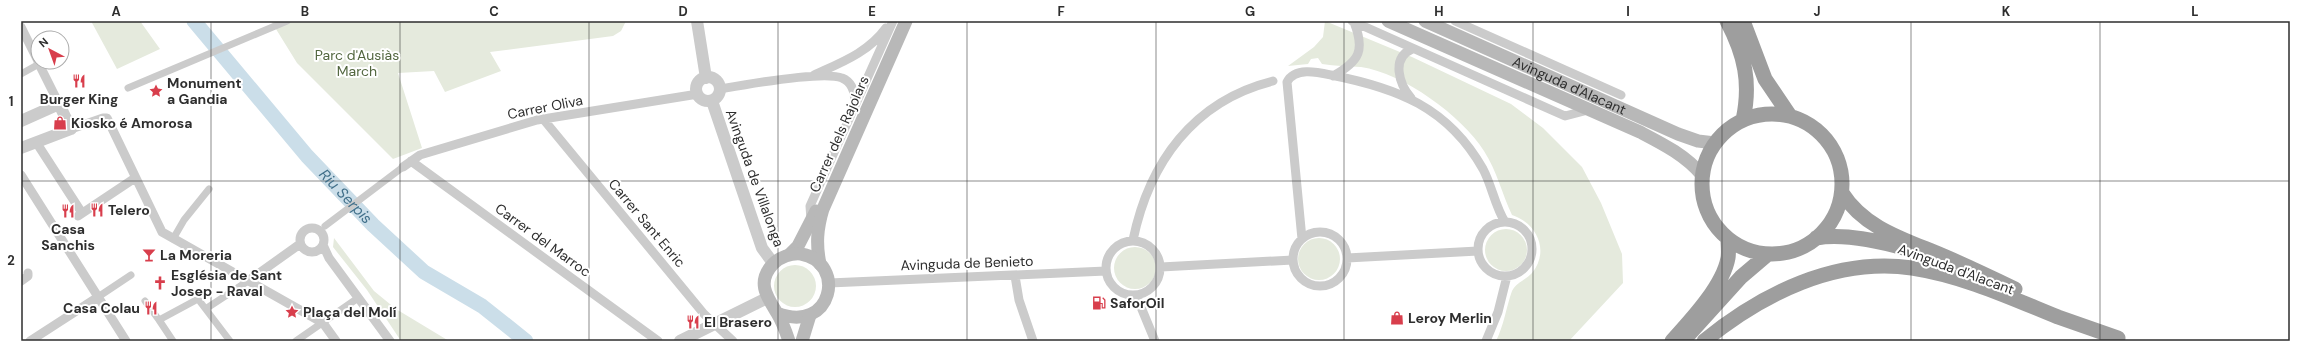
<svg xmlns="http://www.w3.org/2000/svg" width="2311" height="362" font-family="'DM Sans',sans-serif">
  <rect width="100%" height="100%" fill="#fff"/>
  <!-- green -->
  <path fill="#e5eadd" d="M 91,21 L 140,21 L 160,49 L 117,69 Z
    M 271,21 L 626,21 L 621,31 L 613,36 L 490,52 L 501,71 L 445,92 L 434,71 L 398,73 L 422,148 L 393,159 L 297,63 Z
    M 1325,21 L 1412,57 L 1511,104 L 1543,128 L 1582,167 L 1601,203 L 1622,254 L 1623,283 L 1569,341 L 1496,341 C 1504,325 1506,308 1512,291 C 1516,282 1526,280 1532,273 C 1550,251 1537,223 1512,215 C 1502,194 1497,171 1484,151 C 1462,116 1403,73 1361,67 C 1348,66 1335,66 1322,64 L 1318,58 L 1311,59 L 1308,64 L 1288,66 L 1314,47 L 1323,37 Z
    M1485 250a21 21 0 1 1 42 0a21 21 0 1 1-42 0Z
    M 334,238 L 374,291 L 396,309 L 449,341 L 401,341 L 367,290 L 333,247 Z
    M1298 259a21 21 0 1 1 42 0a21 21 0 1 1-42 0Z
    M1114 268a21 21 0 1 1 42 0a21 21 0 1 1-42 0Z
    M774 286a21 21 0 1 1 42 0a21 21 0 1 1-42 0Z"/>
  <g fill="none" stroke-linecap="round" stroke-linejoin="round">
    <!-- river -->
    <path stroke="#cbdee9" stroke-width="15" id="s1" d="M 194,21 L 307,156 L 373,225 L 424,272 L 482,306 L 526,341"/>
    <!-- pedestrian -->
    <path stroke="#cbcbcb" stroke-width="7" d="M 21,74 L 39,64
      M 128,88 L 287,21
      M 325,226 L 403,167
      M 173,239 L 184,220 L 209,189
      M 98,297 L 131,275
      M 145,301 L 159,320 L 198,299 L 230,341
      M 207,308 L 248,281
      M 159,320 L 173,341
      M 296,341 L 358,298"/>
    <!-- minor -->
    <path stroke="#cbcbcb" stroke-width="9" d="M 1352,21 L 1565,116 L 1588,110
      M 1455,21 L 1621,95
      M 21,27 L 38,61
      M 38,62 L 59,104
      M 814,75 C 840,63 868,53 886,28
      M 1333,76 C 1360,61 1365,50 1354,22
      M 720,89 C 743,85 824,70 842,78 C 852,82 855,93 855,103
      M 1411,98 C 1399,84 1391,58 1412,49
      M 544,120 L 704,314 L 733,341
      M 71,129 L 103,118 L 107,118 L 162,232 L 323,323 L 336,341
      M 36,142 L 82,213
      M 411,161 L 658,341
      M 403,167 L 420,155 L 537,120 L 698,94
      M 21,175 L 126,341
      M 78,216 L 135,178
      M 811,220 L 810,206 L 893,21
      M1478 249a27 27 0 1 1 54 0a27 27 0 1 1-54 0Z
      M300 240a12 12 0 1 1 24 0a12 12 0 1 1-24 0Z
      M1293 259a27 27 0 1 1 54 0a27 27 0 1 1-54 0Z
      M 1302,239 L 1287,82 C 1295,67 1317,72 1331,75 C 1397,88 1448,107 1483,169 C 1492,186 1495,206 1505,222
      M 1133,240 C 1149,163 1193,101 1273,81
      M1106 268a27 27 0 1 1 54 0a27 27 0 1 1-54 0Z
      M 323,245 L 329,258 L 390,341
      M 1347,258 L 1478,251
      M 1161,267 L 1293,260
      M 1015,276 L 1019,300 L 1033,341
      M 21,281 L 28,276 L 28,273
      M 248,281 L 300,244
      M 829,283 L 1106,271
      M 1136,295 L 1155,341
      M 30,341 L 98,297
      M 1486,341 L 1498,312 L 1507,276"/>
    <!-- tertiary -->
    <path stroke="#cbcbcb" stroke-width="12" d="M 697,21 L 706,78
      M696 89a12 12 0 1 1 24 0a12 12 0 1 1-24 0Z
      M 712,101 L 762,248 L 773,263
      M 21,121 L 59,104 L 71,129 L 21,148
      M 680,341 L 767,298"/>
    <!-- secondary -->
    <g stroke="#b8b8b8" stroke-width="13">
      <path d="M 1388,21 L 1640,132 C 1663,144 1685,155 1702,175"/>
      <path id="s2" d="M 1425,21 L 1678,134 L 1698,141 L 1715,143"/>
      <path d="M 790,254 L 798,246 L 816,211"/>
      <path d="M 820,264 C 816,244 817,229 823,209 L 906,21"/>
      <path d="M 777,313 C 833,335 847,262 801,254 C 791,253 780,257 773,264 C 756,282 767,297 777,313 C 782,321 786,332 789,341"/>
      <path d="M 802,341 L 810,315"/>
    </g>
    <!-- trunk -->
    <path stroke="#9e9e9e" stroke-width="15" d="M 1727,21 C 1745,55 1751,83 1743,120
      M 1743,21 L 1765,79 L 1790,116
      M1702 184a70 70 0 1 1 140 0a70 70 0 1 1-140 0Z
      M 1842,193 C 1863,226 1899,238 1934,252 C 1961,263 1988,276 2015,289
      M 1816,238 C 1845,233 1879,241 1907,249
      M 1672,341 C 1691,320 1723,286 1728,258 C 1729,252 1728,245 1728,239
      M 1683,341 L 1741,277 L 1768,254
      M 1704,341 C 1762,294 1835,257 1912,268 C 1964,276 2011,298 2058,317 C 2078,324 2098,331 2118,338"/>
  </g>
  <!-- grid -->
  <path fill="none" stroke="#2e2e2e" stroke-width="1" stroke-opacity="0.55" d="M 211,21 L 211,341M 400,21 L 400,341M 589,21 L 589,341M 778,21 L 778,341M 967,21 L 967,341M 1156,21 L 1156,341M 1344,21 L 1344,341M 1533,21 L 1533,341M 1722,21 L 1722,341M 1911,21 L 1911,341M 2100,21 L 2100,341M 21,181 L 2290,181"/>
  <!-- icons -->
  <defs>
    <g id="restaurant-bare" transform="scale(1.08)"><path d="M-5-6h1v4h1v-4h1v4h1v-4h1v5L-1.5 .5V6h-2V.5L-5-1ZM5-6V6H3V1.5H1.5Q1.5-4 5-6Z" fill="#d83e4c" stroke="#fff" stroke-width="2.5" paint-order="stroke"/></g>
    <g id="sight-bare" transform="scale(1.08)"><path d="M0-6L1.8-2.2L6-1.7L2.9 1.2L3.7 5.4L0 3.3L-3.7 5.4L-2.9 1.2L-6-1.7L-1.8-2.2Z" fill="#d83e4c" stroke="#fff" stroke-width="2.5" paint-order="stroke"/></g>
    <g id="shop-bare" transform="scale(1.08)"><path d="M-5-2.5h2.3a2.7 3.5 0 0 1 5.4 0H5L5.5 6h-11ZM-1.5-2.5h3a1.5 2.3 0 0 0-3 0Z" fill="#d83e4c" stroke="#fff" stroke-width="2.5" paint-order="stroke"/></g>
    <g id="bar-bare" transform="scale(1.08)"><path d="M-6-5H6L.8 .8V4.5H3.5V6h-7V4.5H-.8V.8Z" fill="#d83e4c" stroke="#fff" stroke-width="2.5" paint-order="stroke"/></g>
    <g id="church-bare" transform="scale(1.08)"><path d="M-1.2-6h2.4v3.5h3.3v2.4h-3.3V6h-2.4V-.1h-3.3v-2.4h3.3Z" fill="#d83e4c" stroke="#fff" stroke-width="2.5" paint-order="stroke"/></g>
    <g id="fuel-bare" transform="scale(1.08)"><path d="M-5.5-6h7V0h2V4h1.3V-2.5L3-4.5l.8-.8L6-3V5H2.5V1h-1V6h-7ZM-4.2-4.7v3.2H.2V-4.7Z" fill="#d83e4c" stroke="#fff" stroke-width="2.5" paint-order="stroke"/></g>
  </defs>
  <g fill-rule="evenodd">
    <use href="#restaurant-bare" x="79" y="81"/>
    <use href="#sight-bare" x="156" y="91"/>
    <use href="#shop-bare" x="60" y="123"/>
    <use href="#restaurant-bare" x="97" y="210"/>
    <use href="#restaurant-bare" x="68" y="211"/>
    <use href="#bar-bare" x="149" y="255"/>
    <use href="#church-bare" x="160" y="283"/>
    <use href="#fuel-bare" x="1099" y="303"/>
    <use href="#restaurant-bare" x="151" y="308"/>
    <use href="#sight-bare" x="292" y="312"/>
    <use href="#shop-bare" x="1397" y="318"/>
    <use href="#restaurant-bare" x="693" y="322"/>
  </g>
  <g text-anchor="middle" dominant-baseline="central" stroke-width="4" stroke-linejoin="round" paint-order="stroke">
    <!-- park labels -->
    <g font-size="14" fill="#52663f" stroke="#fff">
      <text x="357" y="55">Parc d'Ausiàs<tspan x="357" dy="16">March</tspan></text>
    </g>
    <!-- poi labels -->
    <g font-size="14" font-weight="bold" fill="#2e2e2e" stroke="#fff" text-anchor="start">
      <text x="167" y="83">Monument<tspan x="167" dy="16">a Gandia</tspan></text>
      <text x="79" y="99" text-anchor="middle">Burger King</text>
      <text x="71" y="123">Kiosko é Amorosa</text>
      <text x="108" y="210">Telero</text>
      <text x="68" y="229" text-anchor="middle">Casa<tspan x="68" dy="16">Sanchis</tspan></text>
      <text x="160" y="255">La Moreria</text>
      <text x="171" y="275">Església de Sant<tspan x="171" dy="16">Josep - Raval</tspan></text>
      <text x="1110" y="303">SaforOil</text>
      <text x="140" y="308" text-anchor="end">Casa Colau</text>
      <text x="303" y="312">Plaça del Molí</text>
      <text x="1408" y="318">Leroy Merlin</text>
      <text x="704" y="322">El Brasero</text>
    </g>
    <!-- street labels -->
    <g font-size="14" fill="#2e2e2e" stroke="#fff">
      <text stroke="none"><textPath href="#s2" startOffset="158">Avinguda d'Alacant</textPath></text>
      <text transform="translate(545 107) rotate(-11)">Carrer Oliva</text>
      <text transform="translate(839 134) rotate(-66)">Carrer dels Rajolars</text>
      <text transform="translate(755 178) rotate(70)">Avinguda de Villalonga</text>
      <text transform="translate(647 223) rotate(50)">Carrer Sant Enric</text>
      <text transform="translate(543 240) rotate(36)">Carrer del Marroc</text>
      <text transform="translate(967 263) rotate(-2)">Avinguda de Benieto</text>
      <text transform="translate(1956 269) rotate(20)">Avinguda d'Alacant</text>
    </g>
    <!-- water labels -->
    <g font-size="15" font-style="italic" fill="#42708a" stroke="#fff">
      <text stroke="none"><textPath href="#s1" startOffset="232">Riu Serpis</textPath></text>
    </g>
  </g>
  <!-- border -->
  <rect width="2311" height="362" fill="none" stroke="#ffffff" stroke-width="44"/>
  <!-- north arrow -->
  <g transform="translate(50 50) rotate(319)"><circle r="19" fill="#ffffff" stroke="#ababab"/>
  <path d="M0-3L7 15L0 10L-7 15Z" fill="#d83e4c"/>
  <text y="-6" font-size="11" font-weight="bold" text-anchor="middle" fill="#2e2e2e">N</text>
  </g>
  <rect x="22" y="22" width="2267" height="318" fill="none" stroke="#2e2e2e" stroke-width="1.5"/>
  <g font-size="13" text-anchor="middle" font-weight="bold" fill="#2e2e2e">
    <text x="116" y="16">A</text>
    <text x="305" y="16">B</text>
    <text x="494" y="16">C</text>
    <text x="683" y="16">D</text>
    <text x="872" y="16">E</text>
    <text x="1061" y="16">F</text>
    <text x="1250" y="16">G</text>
    <text x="1439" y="16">H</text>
    <text x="1628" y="16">I</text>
    <text x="1817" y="16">J</text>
    <text x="2006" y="16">K</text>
    <text x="2195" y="16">L</text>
    <text x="11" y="106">1</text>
    <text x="11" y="265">2</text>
  </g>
</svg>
